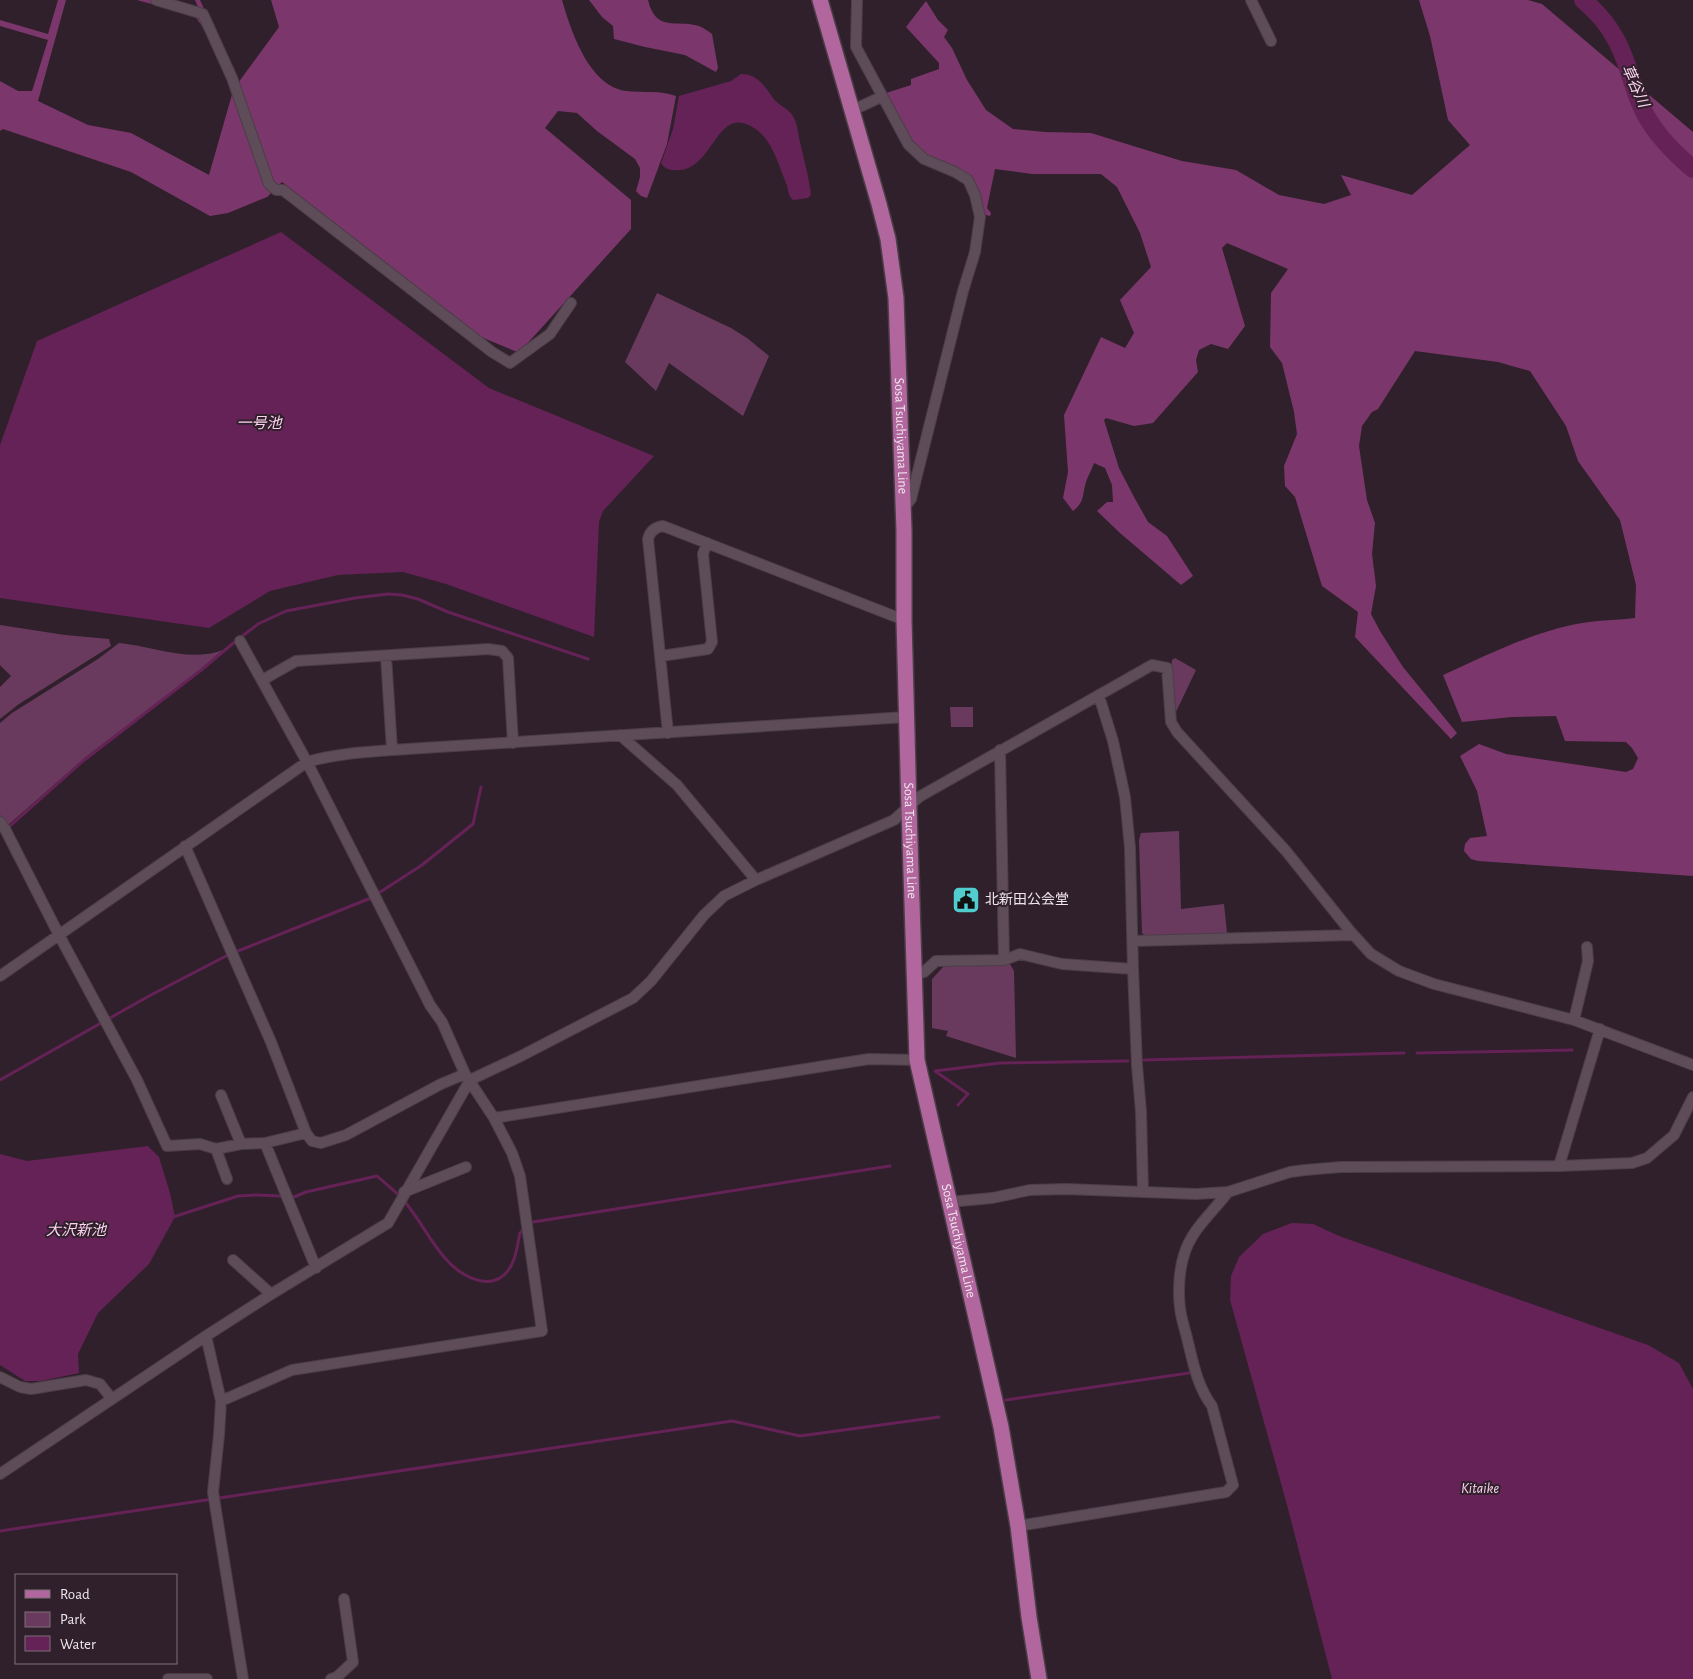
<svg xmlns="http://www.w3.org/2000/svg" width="1693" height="1679" font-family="'Alegreya Sans','Noto Sans JP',sans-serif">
  <rect width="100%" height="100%" fill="#30202b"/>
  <!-- green -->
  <path fill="#6a3a5e" d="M 657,293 L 731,328 L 747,338 L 769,356 L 743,416 L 669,363 L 656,391 L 625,362 Z
    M 0,625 L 65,635 L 109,639 L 111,646 L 19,704 L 0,719 L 0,687 L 11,676 L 0,665 Z
    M 119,643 C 153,646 190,663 223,650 L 189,679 L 87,756 L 7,826 L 0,815 L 0,723 L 12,713 L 98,659 Z
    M 1175,658 L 1196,670 L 1174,716 L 1171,670 L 1172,660 Z
    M 950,707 L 973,707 L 973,727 L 951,727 Z
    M 1179,831 L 1181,909 L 1224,904 L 1227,933 L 1145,936 L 1142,933 L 1139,840 L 1141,833 Z
    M 1010,964 L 1014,971 L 1016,1058 L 946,1036 L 948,1031 L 932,1028 L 932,979 L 944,966 Z"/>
  <!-- forest -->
  <path fill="#7b376b" d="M 58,0 L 66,0 L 38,101 L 88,125 L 131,133 L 209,175 L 233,91 L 218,50 L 195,16 L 137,0 L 172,0 L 198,7 L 195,0 L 200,0 L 238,83 L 279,27 L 271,0 L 562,0 C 571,31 589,86 626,91 C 643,93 660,90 676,96 L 667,144 L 647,198 L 641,196 L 636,191 L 640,177 L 640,168 L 635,159 L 597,131 L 577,113 L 558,111 L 545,128 L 631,200 L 631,229 L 526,345 L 517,352 L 481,337 L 282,182 L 267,197 L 228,213 L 210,216 L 131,172 L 3,129 L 0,131 L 0,81 L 18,91 L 32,91 L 48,40 L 0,26 L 0,20 L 48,34 Z
    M 589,0 L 648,0 C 656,33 676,19 699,26 C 704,28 708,31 712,34 L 718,68 L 716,72 L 685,55 L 645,47 L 614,39 L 613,26 L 602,17 Z
    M 1419,0 L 1528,0 L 1542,4 L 1693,132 L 1693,876 L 1478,861 L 1471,859 L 1464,851 L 1465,844 L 1470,838 L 1487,836 L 1477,791 L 1460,756 L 1479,744 L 1506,754 L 1626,772 L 1633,769 L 1638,758 L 1632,748 L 1626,742 L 1565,741 L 1556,716 L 1512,717 L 1462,722 L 1443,675 C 1489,654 1538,629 1589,622 C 1604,620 1620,620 1635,618 L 1636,585 L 1620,520 L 1578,461 L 1566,426 L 1530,371 L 1498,362 L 1415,351 L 1378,409 L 1372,412 L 1362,426 L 1359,446 L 1367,500 L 1375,523 L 1372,554 L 1376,586 L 1371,614 L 1380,631 L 1403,667 L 1457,733 L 1451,739 L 1355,637 L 1358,612 L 1322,586 L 1295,497 L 1285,486 L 1284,466 L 1297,434 L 1294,412 L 1282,363 L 1270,347 L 1271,293 L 1288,269 L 1227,243 L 1222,248 L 1245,326 L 1228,349 L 1211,344 L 1199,350 L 1196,360 L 1198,372 L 1153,423 L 1134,426 L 1106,418 L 1104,420 L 1119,468 L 1134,497 L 1148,522 L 1167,536 L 1193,576 L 1181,585 L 1120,533 L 1097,511 L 1107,502 L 1113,502 L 1112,485 L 1105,468 L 1094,463 C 1092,469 1088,476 1086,482 C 1082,495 1085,502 1073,511 L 1063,498 L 1068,472 L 1064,415 L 1101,337 L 1125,348 L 1134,333 L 1120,300 L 1151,267 L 1140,233 L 1117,187 L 1101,174 L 1032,174 L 995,169 L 987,208 L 991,213 L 990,216 L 982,214 L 977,192 L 912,145 L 883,94 L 911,85 L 911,79 L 939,69 L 939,63 L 906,27 L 926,1 L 938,20 L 948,30 L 944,37 L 952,48 L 967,80 L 986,110 L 1013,129 L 1045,132 L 1091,133 L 1182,161 L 1236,170 L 1279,195 L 1324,204 L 1351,195 L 1341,175 L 1412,195 L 1470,145 L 1448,120 L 1430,36 Z"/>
  <!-- water -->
  <path fill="#652256" d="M 741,74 C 757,74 764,85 773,98 C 778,105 788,108 793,116 C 798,125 798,133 800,142 C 804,160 809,177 811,195 L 808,198 L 793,200 C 787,195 789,189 786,183 C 777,161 771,133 746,124 C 715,112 711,174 674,170 C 668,170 664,168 661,163 L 673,129 L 679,96 L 731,81 Z
    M 281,232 L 489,388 L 654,456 L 603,511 L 599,522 L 594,637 L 446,584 L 403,572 L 338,575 L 270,591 L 209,628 L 0,598 L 0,445 L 37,341 Z
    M 148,1146 L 159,1157 L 170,1193 L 175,1217 L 149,1264 L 98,1313 L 78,1354 L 79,1373 L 41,1381 L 25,1381 L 0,1365 L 0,1154 L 27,1161 Z
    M 1292,1223 L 1313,1224 L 1339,1236 L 1648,1345 L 1679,1363 L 1693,1389 L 1693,1679 L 1332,1679 L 1287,1505 L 1230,1300 L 1231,1276 L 1239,1257 L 1263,1234 Z"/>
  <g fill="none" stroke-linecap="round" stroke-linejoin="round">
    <!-- stream -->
    <path stroke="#652256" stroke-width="3" d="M 10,826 L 83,761 L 200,671 L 237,640 L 258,624 L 286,611 L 355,598 L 388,594 L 402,595 L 418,599 L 448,612 L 588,659
      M 1417,1053 L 1572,1050
      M 1144,1060 L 1404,1053
      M 0,1080 L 149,996 L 228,955 L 371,898 L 422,865 L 473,824 L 481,787
      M 958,1105 L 968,1094 L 935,1071 L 1000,1063 L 1128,1061
      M 294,1197 L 306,1192 L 377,1176 C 386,1184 397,1192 405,1202 C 420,1220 430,1241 445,1258 C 464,1281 501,1296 514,1259 C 517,1251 518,1241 520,1233 L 525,1228
      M 173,1217 L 238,1196 L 256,1195 L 281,1196
      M 530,1225 L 533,1222 L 890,1166
      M 1006,1400 L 1189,1373
      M 0,1531 L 732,1421 L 800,1436 L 939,1417"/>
    <!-- river -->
    <path stroke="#652256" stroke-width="18" d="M 1583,0 C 1596,11 1607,23 1615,38 C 1629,61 1632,90 1645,114 C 1657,136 1674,153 1693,169"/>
    <!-- street casing -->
    <g stroke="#4b3e48" stroke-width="12">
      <path id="street" d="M 156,0 L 203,14 L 232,78 L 269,184 L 276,190 L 283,190 L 492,352 L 510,363 L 550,334 L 571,303
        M 857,0 L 856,47 L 908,144 L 924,159 L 955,172 L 968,180 L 975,195 L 980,217 L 975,252 L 963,291 L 911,499 L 903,509
        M 1251,0 L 1271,41
        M 853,110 L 881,97
        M 240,641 L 307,762 L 430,1005 L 442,1022 L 465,1074 L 494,1118 L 512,1153 L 520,1176 L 542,1331 L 292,1370 L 221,1401 L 219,1435 L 213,1492 L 243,1679
        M 386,656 L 392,750
        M 661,656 L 708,649 L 712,642 L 703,554 L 707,543
        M 266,678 L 296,661 L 488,649 L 502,651 L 508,658 L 513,743
        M 1099,696 L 1113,741 L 1125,797 L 1130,848 L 1133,969 L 1137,1065 L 1141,1112 L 1143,1192
        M 668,733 L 648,539 C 650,531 656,527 663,526 L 904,620
        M 620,735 L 677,785 L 756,880
        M 1000,750 L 1004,960
        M 0,822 L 5,829 L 59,935 L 137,1080 L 167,1146 L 200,1144 L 216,1149 L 241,1144 L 265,1143 L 306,1133
        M 185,846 L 271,1042 L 306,1133 L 312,1141 L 321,1143 L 346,1135 L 441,1084 L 465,1074
        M 1133,941 L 1353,935
        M 914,974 L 924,972 L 936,961 L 1004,960 L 1020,954 L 1062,964 L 1133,969
        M 0,976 L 307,762 C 335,754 363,752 392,750 L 906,717
        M 1574,1020 L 1588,961 L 1587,947
        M 221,1095 L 241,1144
        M 494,1118 L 869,1059 L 917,1060
        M 265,1143 L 316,1268
        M 216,1149 L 227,1179
        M 1559,1166 L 1600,1029
        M 404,1192 L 466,1167
        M 949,1202 L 992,1198 L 1030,1190 L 1066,1189 L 1196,1194 L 1228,1192 L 1290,1172 L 1305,1170 L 1341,1167 L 1559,1166 L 1632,1163 L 1647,1158 L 1674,1135 L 1693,1097
        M 233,1260 L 271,1294
        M 206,1336 L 221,1401
        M 0,1377 L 20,1387 L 31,1389 L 86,1380 L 100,1384 L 112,1399
        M 0,1474 L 206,1336 L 273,1293 L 388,1223 L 470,1080 L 521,1056 L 633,998 L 651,981 L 704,915 L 724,896 L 756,880 L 894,820 L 919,797 L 1152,665 L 1167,668 L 1171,722 L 1177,732 L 1286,851 L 1350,931 L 1371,954 L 1399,971 L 1434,984 L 1574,1020 L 1693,1065
        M 1018,1526 L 1226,1492 L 1233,1485 L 1212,1406 C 1197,1386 1193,1362 1187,1338 C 1185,1329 1181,1318 1180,1308 C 1178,1292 1179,1270 1184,1255 C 1191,1230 1212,1213 1228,1192
        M 168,1679 L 207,1679
        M 331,1679 L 337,1677 L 353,1662 L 344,1599"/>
    </g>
    <!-- primary casing -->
    <g stroke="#4b3e48" stroke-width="18">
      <g id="primary">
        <path id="s1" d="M 820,0 L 879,204 L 888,239 L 896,298 L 904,531 L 904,620 L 909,809 L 917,1060 L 1001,1427 L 1018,1526 L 1029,1617 L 1039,1679"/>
      </g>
    </g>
    <!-- street -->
    <use href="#street" stroke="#5e4c59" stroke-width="10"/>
    <!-- primary -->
    <use href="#primary" stroke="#b1669e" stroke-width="15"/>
  </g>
  <!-- icons -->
  <defs>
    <g id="civic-square" transform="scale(1.4375)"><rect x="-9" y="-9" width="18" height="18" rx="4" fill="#52cdcf" stroke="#30202b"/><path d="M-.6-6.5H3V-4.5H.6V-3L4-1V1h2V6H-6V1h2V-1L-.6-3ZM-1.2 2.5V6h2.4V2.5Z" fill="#111"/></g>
  </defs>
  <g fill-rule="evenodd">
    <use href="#civic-square" x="966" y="900"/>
  </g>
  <g text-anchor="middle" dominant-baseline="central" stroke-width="4" stroke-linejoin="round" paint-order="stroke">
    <!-- street labels -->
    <g font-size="14" fill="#f0e5ec" stroke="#30202b">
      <text stroke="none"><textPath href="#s1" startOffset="446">Sosa Tsuchiyama Line</textPath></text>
      <text stroke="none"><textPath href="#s1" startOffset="851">Sosa Tsuchiyama Line</textPath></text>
      <text stroke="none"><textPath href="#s1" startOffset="1256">Sosa Tsuchiyama Line</textPath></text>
    </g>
    <!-- poi labels -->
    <g font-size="14" fill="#f0e5ec" stroke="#30202b" text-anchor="start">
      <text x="985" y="900">北新田公会堂</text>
    </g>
    <!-- water labels -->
    <g font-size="15" font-style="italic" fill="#fcd3ef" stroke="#30202b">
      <text transform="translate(1635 86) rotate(66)">草谷川</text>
      <text x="259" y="423">一号池</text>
      <text x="76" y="1230">大沢新池</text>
      <text x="1480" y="1488">Kitaike</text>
    </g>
  </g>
  <!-- legend -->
  <rect x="15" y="1574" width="162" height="90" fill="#30202b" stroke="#7d6f78"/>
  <rect x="25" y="1590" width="25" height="8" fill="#b1669e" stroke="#7d6f78"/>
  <text x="60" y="1599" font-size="15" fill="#f0e5ec">Road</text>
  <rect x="25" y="1612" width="25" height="15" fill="#6a3a5e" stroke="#7d6f78"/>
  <text x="60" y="1624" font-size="15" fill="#f0e5ec">Park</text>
  <rect x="25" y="1636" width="25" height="15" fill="#652256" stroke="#7d6f78"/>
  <text x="60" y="1649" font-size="15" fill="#f0e5ec">Water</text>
</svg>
